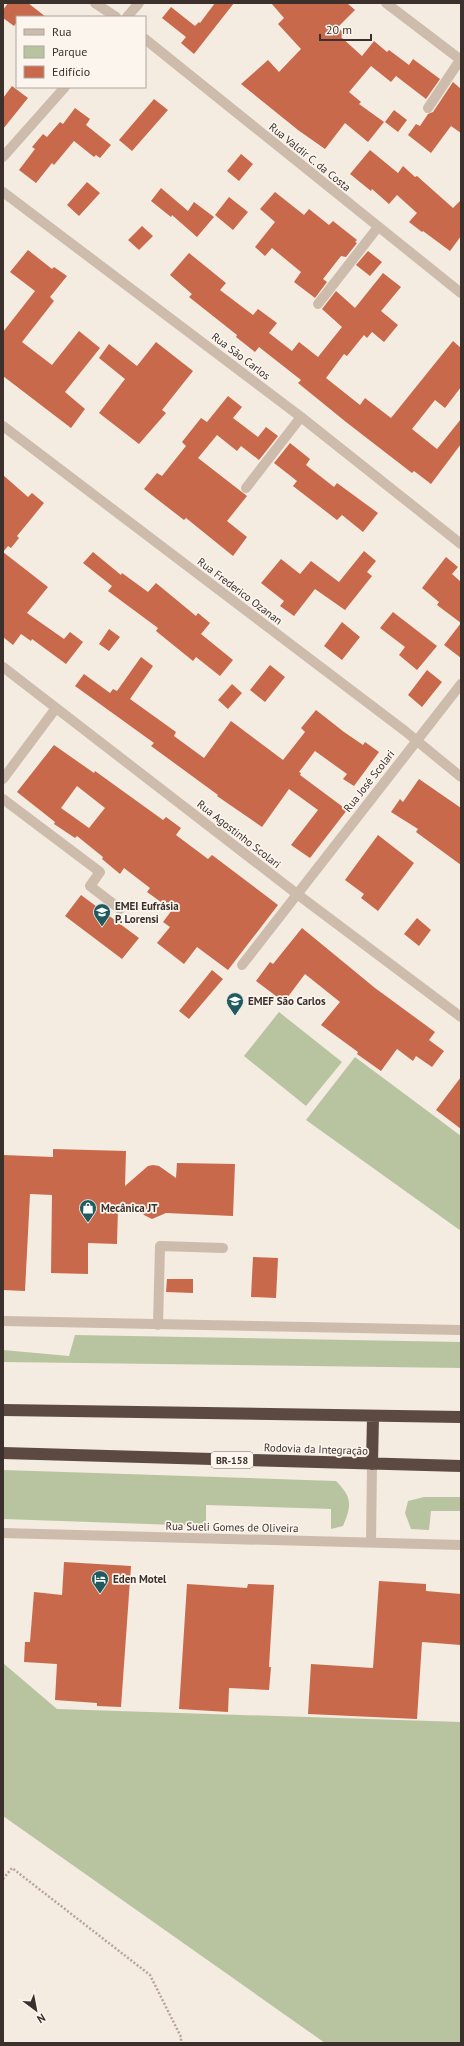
<svg xmlns="http://www.w3.org/2000/svg" width="464" height="2046" font-family="'PT Sans',sans-serif">
  <rect width="100%" height="100%" fill="#f4ebe1"/>
  <!-- green -->
  <path fill="#b8c4a0" d="M 279,1012 L 342,1062 L 306,1106 L 244,1056 Z
    M 355,1057 L 461,1136 L 461,1231 L 306,1120 Z
    M 75,1335 L 461,1342 L 461,1368 L 3,1362 L 3,1350 L 69,1356 Z
    M 3,1470 L 336,1481 C 352,1497 352,1505 343,1526 L 331,1529 L 331,1509 L 206,1505 L 206,1526 L 3,1519 Z
    M 424,1497 L 461,1497 L 461,1511 L 431,1511 L 429,1530 L 411,1529 L 405,1513 L 408,1501 Z
    M 3,1663 L 57,1709 L 461,1722 L 461,2043 L 325,2043 L 3,1816 Z"/>
  <!-- building -->
  <path fill="#c8694b" fill-rule="evenodd" d="M 8,3 L 28,3 L 46,17 L 17,17 L 17,22 L 14,26 L 3,18 L 3,10 Z
    M 215,3 L 234,3 L 194,54 L 181,43 L 186,37 L 162,18 L 171,7 L 195,26 L 199,22 L 200,23 Z
    M 271,3 L 347,3 L 355,10 L 338,27 L 344,34 L 341,37 L 362,56 L 374,41 L 387,52 L 389,50 L 409,65 L 413,59 L 440,79 L 426,99 L 396,76 L 391,82 L 371,66 L 349,92 L 361,102 L 359,104 L 384,122 L 368,142 L 345,123 L 325,149 L 298,130 L 241,84 L 268,60 L 279,72 L 301,49 L 278,24 L 284,18 Z
    M 453,82 L 461,89 L 461,133 L 451,126 L 431,153 L 408,135 L 416,124 L 420,126 L 428,114 L 433,112 Z
    M 12,86 L 28,98 L 3,129 L 3,98 Z
    M 154,99 L 168,110 L 132,151 L 119,140 Z
    M 75,108 L 90,119 L 86,125 L 111,145 L 100,158 L 96,155 L 94,157 L 74,141 L 54,165 L 52,163 L 36,183 L 19,170 L 35,149 L 32,147 L 43,134 L 47,137 L 60,122 L 63,124 Z
    M 394,110 L 407,120 L 398,132 L 385,122 Z
    M 370,150 L 398,173 L 403,166 L 415,177 L 417,176 L 453,208 L 461,200 L 461,236 L 450,251 L 423,231 L 422,232 L 409,222 L 417,213 L 397,195 L 389,204 L 372,189 L 371,191 L 350,174 Z
    M 241,154 L 253,164 L 239,181 L 227,171 Z
    M 87,182 L 100,193 L 79,216 L 67,205 Z
    M 161,188 L 188,211 L 194,202 L 214,217 L 197,237 L 172,215 L 171,217 L 151,201 Z
    M 275,192 L 304,215 L 309,209 L 329,225 L 333,221 L 357,240 L 355,242 L 357,243 L 346,257 L 341,256 L 323,279 L 327,282 L 315,298 L 294,282 L 301,272 L 272,248 L 265,256 L 255,247 L 275,222 L 260,209 Z
    M 229,197 L 248,212 L 233,230 L 215,215 Z
    M 142,226 L 153,236 L 139,250 L 128,240 Z
    M 28,250 L 52,269 L 54,267 L 67,276 L 50,297 L 54,301 L 22,342 L 52,365 L 79,331 L 100,348 L 65,392 L 85,409 L 71,428 L 3,376 L 3,332 L 35,291 L 10,272 Z
    M 368,251 L 382,262 L 370,276 L 356,265 Z
    M 189,253 L 226,283 L 220,290 L 253,315 L 258,309 L 277,323 L 269,333 L 292,351 L 299,342 L 318,357 L 342,327 L 322,309 L 336,291 L 355,308 L 383,273 L 401,287 L 381,311 L 398,325 L 384,342 L 372,332 L 367,338 L 364,335 L 347,356 L 344,354 L 326,378 L 360,405 L 365,398 L 391,418 L 453,341 L 461,348 L 461,387 L 445,408 L 435,400 L 412,429 L 437,449 L 461,419 L 461,444 L 431,484 L 414,471 L 412,473 L 346,422 L 298,383 L 301,380 L 259,347 L 255,352 L 236,337 L 237,335 L 189,297 L 192,294 L 170,275 Z
    M 156,342 L 193,371 L 162,410 L 166,413 L 139,444 L 99,413 L 125,379 L 99,358 L 109,344 L 137,366 Z
    M 228,396 L 242,407 L 233,418 L 258,437 L 266,427 L 278,436 L 259,460 L 241,446 L 237,451 L 217,435 L 198,458 L 247,496 L 227,521 L 247,537 L 233,556 L 186,518 L 184,520 L 144,489 L 157,473 L 162,476 L 186,446 L 182,442 L 201,418 L 207,422 Z
    M 290,443 L 310,459 L 306,465 L 334,487 L 337,483 L 378,513 L 363,532 L 342,515 L 337,520 L 293,486 L 297,481 L 274,463 Z
    M 3,475 L 28,497 L 32,493 L 44,503 L 17,536 L 19,538 L 11,548 L 8,546 L 3,552 L 48,587 L 27,613 L 64,639 L 70,632 L 83,642 L 66,664 L 32,639 L 31,641 L 21,634 L 13,645 L 3,637 Z
    M 364,551 L 376,561 L 367,572 L 372,576 L 345,610 L 315,589 L 294,616 L 280,606 L 284,601 L 261,583 L 281,559 L 300,574 L 311,561 L 339,582 Z
    M 93,552 L 121,575 L 122,573 L 148,592 L 156,583 L 196,616 L 198,613 L 210,623 L 201,634 L 233,660 L 220,676 L 196,657 L 193,661 L 156,631 L 158,628 L 108,591 L 112,586 L 83,563 Z
    M 446,557 L 458,567 L 452,574 L 461,582 L 461,658 L 444,645 L 461,623 L 437,605 L 439,602 L 422,588 Z
    M 393,612 L 437,646 L 417,670 L 399,655 L 405,647 L 380,628 Z
    M 342,622 L 360,637 L 342,660 L 324,646 Z
    M 109,629 L 120,637 L 109,651 L 99,644 Z
    M 141,657 L 153,666 L 130,699 L 176,732 L 174,736 L 204,758 L 231,721 L 283,760 L 305,732 L 301,728 L 316,710 L 344,732 L 363,745 L 365,742 L 379,752 L 354,786 L 343,779 L 347,774 L 315,751 L 299,772 L 301,773 L 300,775 L 347,810 L 310,858 L 291,845 L 318,810 L 289,789 L 262,827 L 217,796 L 218,795 L 151,746 L 154,743 L 75,686 L 84,674 L 110,693 L 113,689 L 117,691 Z
    M 270,665 L 285,677 L 265,702 L 250,690 Z
    M 427,670 L 442,682 L 422,707 L 408,695 Z
    M 232,684 L 242,693 L 228,709 L 218,700 Z
    M 54,745 L 94,773 L 95,771 L 163,820 L 166,817 L 181,828 L 176,835 L 208,859 L 212,855 L 278,905 L 228,970 L 197,947 L 184,964 L 157,943 L 170,927 L 163,922 L 172,910 L 147,892 L 150,888 L 124,868 L 120,874 L 102,859 L 103,857 L 77,836 L 75,838 L 54,824 L 55,822 L 17,792 ZM 77,786 L 105,808 L 89,828 L 61,808 Z
    M 419,779 L 461,808 L 461,865 L 416,832 L 418,829 L 391,812 L 400,799 L 403,802 Z
    M 378,835 L 414,863 L 378,911 L 361,898 L 364,894 L 345,880 Z
    M 81,895 L 139,938 L 122,959 L 65,916 Z
    M 417,918 L 431,930 L 419,946 L 404,934 Z
    M 302,928 L 375,988 L 435,1032 L 429,1040 L 444,1051 L 432,1067 L 416,1056 L 413,1061 L 397,1049 L 381,1071 L 357,1054 L 358,1052 L 321,1025 L 340,1002 L 305,974 L 284,1002 L 256,981 L 270,962 L 273,964 Z
    M 212,970 L 223,979 L 189,1019 L 179,1011 Z
    M 461,1077 L 461,1129 L 436,1110 Z
    M 53,1149 L 126,1151 L 125,1186 L 148,1166 L 153,1165 L 159,1166 L 176,1178 L 177,1163 L 235,1164 L 233,1216 L 166,1213 L 152,1219 L 144,1215 L 139,1208 L 118,1208 L 117,1244 L 88,1243 L 88,1274 L 51,1273 L 52,1195 L 30,1194 L 25,1291 L 3,1290 L 3,1155 L 53,1157 Z
    M 253,1257 L 278,1258 L 276,1298 L 251,1297 Z
    M 167,1279 L 193,1279 L 193,1293 L 166,1292 Z
    M 64,1562 L 131,1566 L 121,1707 L 97,1706 L 97,1703 L 55,1700 L 57,1664 L 24,1662 L 25,1642 L 30,1642 L 34,1592 L 62,1595 Z
    M 379,1581 L 426,1584 L 426,1591 L 461,1594 L 461,1645 L 422,1642 L 417,1719 L 308,1714 L 311,1664 L 373,1668 Z
    M 187,1584 L 247,1588 L 248,1584 L 274,1585 L 269,1667 L 271,1667 L 269,1690 L 229,1688 L 228,1712 L 179,1709 Z"/>
  <g fill="none" stroke-linecap="round" stroke-linejoin="round">
    <!-- path -->
    <path stroke="#b9a596" stroke-width="2.5" stroke-dasharray="2 2" stroke-linecap="butt" d="M 3,1879 L 12,1868 L 150,1975 L 181,2037 L 181,2043"/>
    <!-- minor -->
    <path stroke="#cdbbac" stroke-width="10" d="M 95,3 L 116,17
      M 386,3 L 461,60
      M 127,17 L 139,3
      M 145,39 L 461,293
      M 428,108 L 460,60
      M 3,157 L 65,87
      M 3,192 L 301,417 L 461,544
      M 318,304 L 378,227
      M 3,426 L 405,731 L 461,777
      M 246,488 L 301,417
      M 3,667 L 297,894 L 461,1017
      M 3,779 L 56,708
      M 3,799 L 100,872 L 90,886 L 120,909
      M 242,965 L 461,684
      M 3,1321 L 461,1330
      M 158,1325 L 160,1246 L 223,1248
      M 3,1533 L 461,1545
      M 371,1542 L 372,1464"/>
    <!-- highway -->
    <path stroke="#5c4a42" stroke-width="12" d="M 3,1410 L 461,1417
      M 3,1453 L 461,1466
      M 372,1464 L 373,1416"/>
  </g>
  <!-- icons -->
  <defs>
    <g id="school-pin" transform="scale(0.9)"><path d="M0 17L-7.5 6A9.5 9.5 0 1 1 7.5 6Z" fill="#1f5a5e" stroke="#fbf5ee"/><path d="M0-5L7-2L0 1L-7-2ZM-4 1L0 2.5L4 1V4Q0 6-4 4Z" fill="#fff"/></g>
    <g id="shop-pin" transform="scale(0.9)"><path d="M0 17L-7.5 6A9.5 9.5 0 1 1 7.5 6Z" fill="#1f5a5e" stroke="#fbf5ee"/><path d="M-5-2.5h2.3a2.7 3.5 0 0 1 5.4 0H5L5.5 6h-11ZM-1.5-2.5h3a1.5 2.3 0 0 0-3 0Z" fill="#fff"/></g>
    <g id="hotel-pin" transform="scale(0.9)"><path d="M0 17L-7.5 6A9.5 9.5 0 1 1 7.5 6Z" fill="#1f5a5e" stroke="#fbf5ee"/><path d="M-6-4.5h1.5V1H6V5H4.5V3h-9V5H-6ZM-4 0a1.8 1.8 0 1 1 3.6 0ZM.5 0V-2.5h3Q6-2.5 6 0Z" fill="#fff"/></g>
  </defs>
  <g fill-rule="evenodd">
    <use href="#school-pin" x="102" y="912"/>
    <use href="#school-pin" x="235" y="1001"/>
    <use href="#shop-pin" x="88" y="1208"/>
    <use href="#hotel-pin" x="100" y="1579"/>
  </g>
  <g text-anchor="middle" dominant-baseline="central" stroke-width="3.5" stroke-linejoin="round" paint-order="stroke">
    <!-- shield labels -->
    <rect fill="#fbf5ee" stroke="#756b66" stroke-width="1" x="211" y="1452" width="42" height="16" rx="3"/>
    <g font-size="10" font-weight="bold" fill="#3b302b">
      <text x="232" y="1460">BR-158</text>
    </g>
    <!-- street labels -->
    <g font-size="11" fill="#3b302b" stroke="#fbf5ee">
      <text transform="translate(310 157) rotate(39)">Rua Valdir C. da Costa</text>
      <text transform="translate(241 356) rotate(37)">Rua São Carlos</text>
      <text transform="translate(240 591) rotate(37)">Rua Frederico Ozanan</text>
      <text transform="translate(369 781) rotate(-52)">Rua José Scolari</text>
      <text transform="translate(239 834) rotate(38)">Rua Agostinho Scolari</text>
      <text transform="translate(316 1449) rotate(2)">Rodovia da Integração</text>
      <text transform="translate(232 1527) rotate(1)">Rua Sueli Gomes de Oliveira</text>
    </g>
    <!-- poi labels -->
    <g font-size="11" font-weight="bold" fill="#3b302b" stroke="#fbf5ee" text-anchor="start">
      <text x="115" y="906">EMEI Eufrásia<tspan x="115" dy="13">P. Lorensi</tspan></text>
      <text x="248" y="1001">EMEF São Carlos</text>
      <text x="101" y="1208">Mecânica JT</text>
      <text x="113" y="1579">Eden Motel</text>
    </g>
  </g>
  <!-- border -->
  <rect width="464" height="2046" fill="none" stroke="#3b302b" stroke-width="8"/>
  <!-- legend -->
  <rect x="16" y="16" width="130" height="72" fill="#fbf5ee" stroke="#aea6a0"/>
  <rect x="24" y="29" width="20" height="6" fill="#cdbbac" stroke="#aea6a0"/>
  <text x="52" y="36" font-size="12" fill="#3b302b">Rua</text>
  <rect x="24" y="46" width="20" height="12" fill="#b8c4a0" stroke="#aea6a0"/>
  <text x="52" y="56" font-size="12" fill="#3b302b">Parque</text>
  <rect x="24" y="66" width="20" height="12" fill="#c8694b" stroke="#aea6a0"/>
  <text x="52" y="76" font-size="12" fill="#3b302b">Edifício</text>
  <!-- north arrow -->
  <g transform="translate(36 2010) rotate(148)" stroke="#fbf5ee" stroke-width="3" paint-order="stroke">
  <path d="M0-3L7 15L0 10L-7 15Z" fill="#3b302b"/>
  <text y="-6" font-size="11" font-weight="bold" text-anchor="middle" fill="#3b302b">N</text>
  </g>
  <!-- scale -->
  <path d="M320 34v6h51v-6" fill="none" stroke="#3b302b" stroke-width="2"/>
  <text x="326" y="34" font-size="12" fill="#3b302b" stroke="#fbf5ee" stroke-width="3" paint-order="stroke">20 m</text>
</svg>
